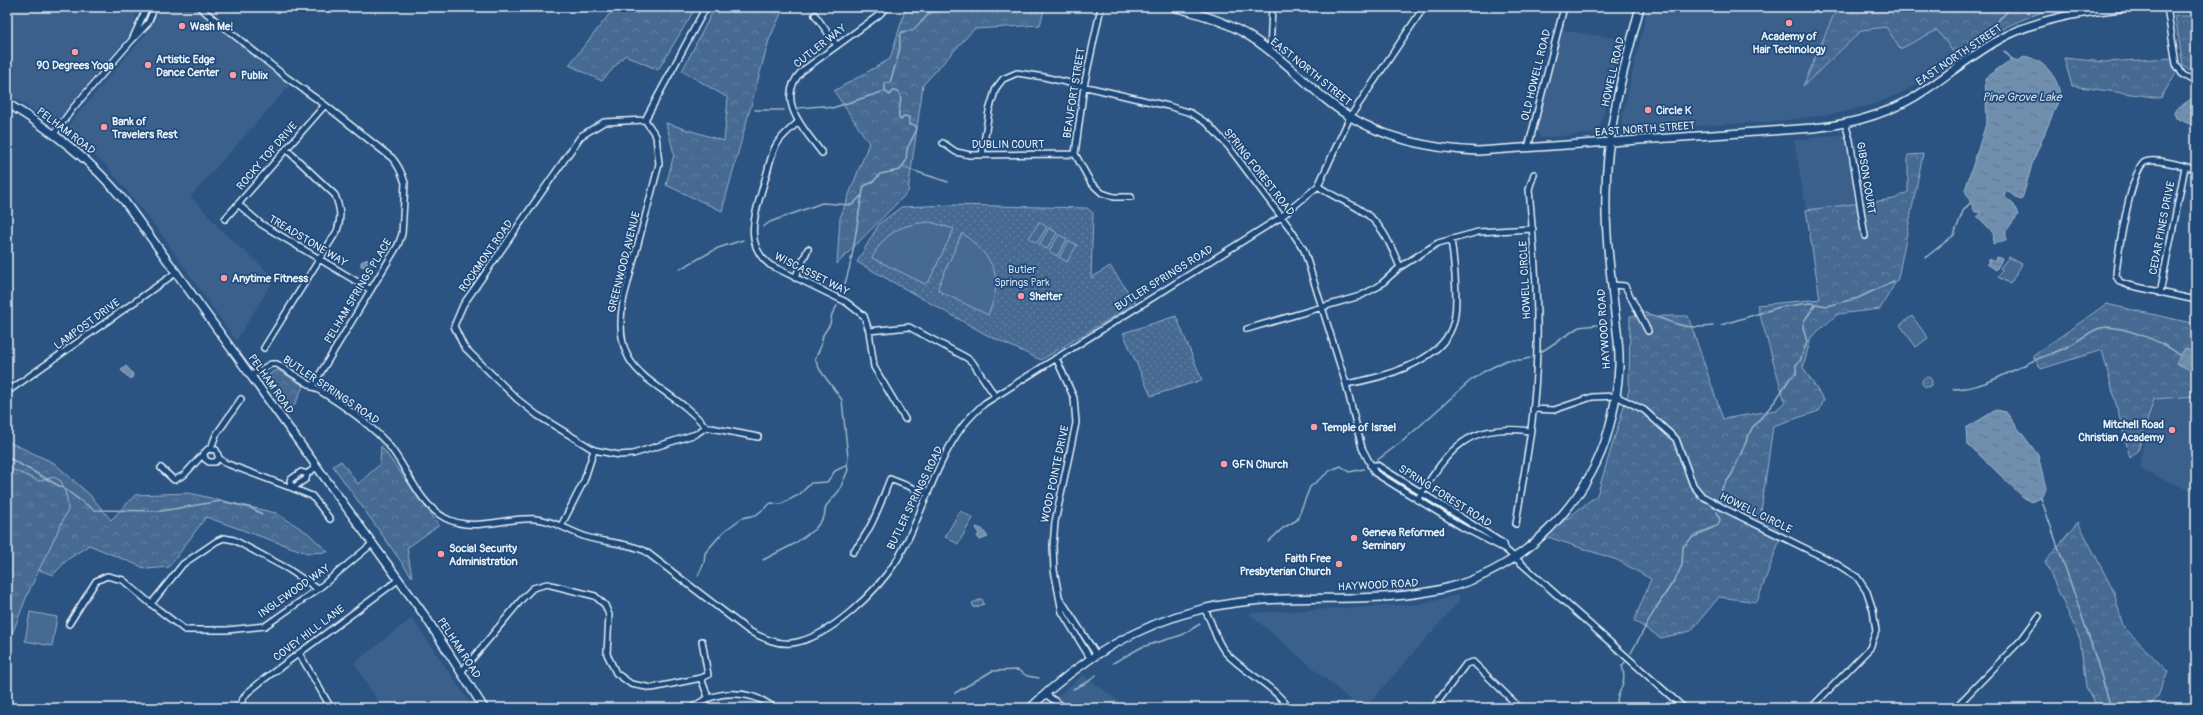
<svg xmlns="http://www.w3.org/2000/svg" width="2203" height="715" font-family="Pangolin,sans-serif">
  <defs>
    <pattern id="grass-tufts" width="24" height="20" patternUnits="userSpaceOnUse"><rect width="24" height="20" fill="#476b93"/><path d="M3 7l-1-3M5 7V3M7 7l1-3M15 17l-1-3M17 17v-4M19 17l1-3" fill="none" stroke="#6281a3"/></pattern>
    <pattern id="forest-crowns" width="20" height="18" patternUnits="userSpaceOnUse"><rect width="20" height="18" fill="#476b93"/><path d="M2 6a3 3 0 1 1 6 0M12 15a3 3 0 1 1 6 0" fill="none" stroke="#6281a3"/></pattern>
    <pattern id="park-dots" width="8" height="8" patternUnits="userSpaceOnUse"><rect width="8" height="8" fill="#476b93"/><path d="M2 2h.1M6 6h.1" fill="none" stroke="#6281a3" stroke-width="1.8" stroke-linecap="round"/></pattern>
    <pattern id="water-ripples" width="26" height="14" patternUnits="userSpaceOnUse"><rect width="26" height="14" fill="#708ead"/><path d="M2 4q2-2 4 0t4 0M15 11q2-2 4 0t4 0" fill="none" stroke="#61768a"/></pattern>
  </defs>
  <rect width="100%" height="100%" fill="#2b5482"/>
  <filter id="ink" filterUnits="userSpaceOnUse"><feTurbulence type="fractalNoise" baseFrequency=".025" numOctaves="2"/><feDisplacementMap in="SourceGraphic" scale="8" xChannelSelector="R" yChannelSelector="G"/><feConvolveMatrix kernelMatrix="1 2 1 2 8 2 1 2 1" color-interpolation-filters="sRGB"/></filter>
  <g filter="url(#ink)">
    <!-- built -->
    <path fill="#3a608b" d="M 15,7 L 138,7 L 132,32 L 56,122 L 44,118 L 7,93 L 7,20 Z
      M 162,7 L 193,7 L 291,84 L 191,196 L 225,234 L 275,278 L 236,341 L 159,231 L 119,181 L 106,165 L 67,131 L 70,123 L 149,30 Z
      M 1648,7 L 1837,7 L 1804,85 L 1862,30 L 1886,27 L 1900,49 L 1937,30 L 1957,55 L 1922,81 L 1901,93 L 1874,104 L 1845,112 L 1781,121 L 1629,130 L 1623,128 L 1621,121 Z
      M 1562,30 L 1620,39 L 1601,125 L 1596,133 L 1541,138 L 1535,129 Z
      M 1846,134 L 1855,204 L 1806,210 L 1794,140 Z
      M 2196,396 L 2196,493 L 2141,470 L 2140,460 L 2154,399 Z
      M 1459,594 L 1459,601 L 1365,708 L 1360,708 L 1248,613 L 1423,604 Z
      M 412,618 L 466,697 L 471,708 L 382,708 L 354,663 Z
      M 1083,675 L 1128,708 L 1044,708 Z"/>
    <!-- grass -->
    <path fill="url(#grass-tufts)" stroke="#98aec6" d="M 7,467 L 39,481 L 54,477 L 61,481 L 67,497 L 68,510 L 28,593 L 7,647 Z"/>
    <!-- forest -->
    <path fill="url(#forest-crowns)" stroke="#98aec6" d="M 615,7 L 696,7 L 658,70 L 625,55 L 602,81 L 569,65 Z
      M 715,7 L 784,7 L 769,40 L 722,211 L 666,185 L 674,154 L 666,123 L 724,141 L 728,98 L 682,71 Z
      M 906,7 L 1045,7 L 1040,25 L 974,29 L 923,85 L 908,192 L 837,264 L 840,218 L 869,143 L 834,91 L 890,59 Z
      M 1837,7 L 2059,7 C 2021,18 1989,33 1957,57 L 1937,30 L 1900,49 L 1886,27 L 1862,30 L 1803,86 Z
      M 2175,16 L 2196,16 L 2196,74 L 2183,65 L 2175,74 L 2161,98 L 2072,86 L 2064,58 L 2104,62 L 2172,58 L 2183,65 Z
      M 1923,154 L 1898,278 L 1880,309 L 1838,314 L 1811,337 L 1803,368 L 1824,400 L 1819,411 L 1773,426 L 1761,512 L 1782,534 L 1757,602 L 1719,597 L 1691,631 L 1661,638 L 1634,621 L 1651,579 L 1617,560 L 1545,536 L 1597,495 L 1629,390 L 1630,316 L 1688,316 L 1723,419 L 1776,410 L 1785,402 L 1757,305 L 1820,299 L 1806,210 L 1894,199 L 1908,192 L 1908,155 Z
      M 2106,304 L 2196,324 L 2196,396 L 2154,399 L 2138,451 L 2130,458 L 2102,350 L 2041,369 L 2033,356 Z
      M 278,370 L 304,386 C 298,394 298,401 292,408 L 269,375 L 272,372 Z
      M 7,441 L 54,463 L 90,495 L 111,520 L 135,495 L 189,493 L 276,513 L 308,533 L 328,552 L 307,553 L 206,517 L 169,567 L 147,569 L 89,545 L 67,560 L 53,575 L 39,570 L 68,510 L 67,497 L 61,481 L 54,477 L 39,481 L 7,467 Z
      M 381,446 L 439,525 L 407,548 L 412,577 L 333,466 L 341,461 L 358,484 L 380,464 Z
      M 2078,522 L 2114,592 L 2123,626 L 2168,672 L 2158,696 L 2148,708 L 2098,708 L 2086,687 L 2080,639 L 2045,562 Z"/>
    <!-- park -->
    <path fill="url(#park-dots)" stroke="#98aec6" d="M 951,205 L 1087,208 L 1093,213 L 1091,278 L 1110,266 L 1136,303 L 1041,360 L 987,335 L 857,262 L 879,224 L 901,207 Z
      M 1176,316 L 1202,380 L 1151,396 L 1123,333 Z
      M1922 382a5 5 0 1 1 10 0a5 5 0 1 1-10 0Z
      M 982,599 L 984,604 L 974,608 L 972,603 Z"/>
    <!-- pitch -->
    <path fill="#476b93" stroke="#98aec6" d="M 930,222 L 954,229 L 929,281 L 925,284 L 872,258 C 885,232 902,224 930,222 Z
      M 1039,222 L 1047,227 L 1037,243 L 1029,238 Z
      M 1049,228 L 1057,233 L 1047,249 L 1039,245 Z
      M 962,233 C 994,258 1005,276 988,315 L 939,291 L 938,287 Z
      M 1059,235 L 1067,239 L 1057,256 L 1049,251 Z
      M 1069,241 L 1077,245 L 1067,262 L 1059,257 Z
      M 2009,257 L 2022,264 L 2010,284 L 1998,277 L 2002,269 L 2000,268 Z
      M 1912,316 L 1928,338 L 1916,347 L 1900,325 Z
      M 960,511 L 973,518 L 958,544 L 945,537 Z
      M 30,612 L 57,617 L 52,646 L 25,641 Z"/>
    <!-- water -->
    <path fill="url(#water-ripples)" stroke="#a0b6cb" d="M 2024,56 C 2044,60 2059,77 2060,97 L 2033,161 L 2023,196 L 2021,199 L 2015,197 L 2009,192 L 2004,193 L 2005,197 L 2014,205 L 2018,215 L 2006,231 L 2006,241 L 1993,244 L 1994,235 L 1992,231 L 1977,216 L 1981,212 L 1975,212 L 1965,190 L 1987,121 L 1985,78 L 2012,59 L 2019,61 Z
      M 2196,96 L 2196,127 L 2176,118 L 2174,113 L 2176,109 Z
      M 1997,257 L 2002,259 L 1996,270 L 1987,264 L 1990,259 L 1994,262 Z
      M 368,259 L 373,261 L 370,267 L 361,266 L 361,262 Z
      M 2185,348 L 2196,354 L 2196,373 L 2176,363 Z
      M 126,366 L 133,374 L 132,378 L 129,378 L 121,370 Z
      M 1996,410 L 2006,412 L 2038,455 L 2046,488 L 2041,498 L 2031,502 L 2023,497 L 1967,443 L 1966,428 Z
      M 976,527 L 982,529 L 988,537 L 980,540 L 977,536 L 979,535 Z"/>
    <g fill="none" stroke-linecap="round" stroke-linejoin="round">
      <!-- stream -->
      <path stroke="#a0b6cb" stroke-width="1.5" d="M 1995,25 C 1997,17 2008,16 2009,7
        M 2004,51 L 2012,59
        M 798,108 L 822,106 L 832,108 L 885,91
        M 755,110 L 784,110
        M 902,167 L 948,182
        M 763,227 L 770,222 L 822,203 L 852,205 L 861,196
        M 1925,258 L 1954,235 L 1963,211 L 1970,203
        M 680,269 L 718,248 L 743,240
        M 842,292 C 855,258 856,221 864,186 L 873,182 L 880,174 L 900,170 L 906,161 L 907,149 L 917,129 L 915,125 L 909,125 L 909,117 L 904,116 L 901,120 L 899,118 C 897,108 904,101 899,92 L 893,91 L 890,95 L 885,91 L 885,83 L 890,83 C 893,71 898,60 900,47 C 900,41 898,37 902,32 L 913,30 L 936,7
        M 1645,313 C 1674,322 1680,330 1713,326
        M 1721,325 L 1780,307 L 1810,303 L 1827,306 L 1858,298 L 1894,281
        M 1541,352 L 1579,327 L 1597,325
        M 1953,389 C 1983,389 2008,372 2035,360 C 2046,355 2058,352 2069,346 C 2079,341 2090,331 2100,328 C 2119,323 2165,343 2180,355
        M 7,457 L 63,488 L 94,510 L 161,511 L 221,501 L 251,508 L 262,514
        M 1376,461 L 1404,440 L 1470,381 L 1483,372 L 1507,360 L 1521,360 L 1530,358
        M 2041,498 C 2065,568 2091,637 2111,708
        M 1720,502 L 1722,488 L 1732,474 L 1752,428 L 1776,400 L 1790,378 L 1796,374 L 1796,365 L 1800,361 L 1807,342 L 1803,327 L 1804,321 L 1816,304
        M 1268,542 L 1283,528 L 1297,520 L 1310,487 L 1331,470 L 1341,466 L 1349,472 L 1364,469
        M 763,560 L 794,544 L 815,529 L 824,517 L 826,506 L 839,491 L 848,470 L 847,465
        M 698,576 L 704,563 L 705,553 L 724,531 L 742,518 L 756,515 L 771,503 L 781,504 L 800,494 L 811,483 L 827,482 L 835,471 L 847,465 L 848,458 L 842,400 L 820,370 L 815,359 L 821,346 L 823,335 L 830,324 L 832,314 L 837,306
        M 1631,653 L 1656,608 L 1677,576 L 1682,565 L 1683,547 L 1693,537 L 1718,525 L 1720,520 L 1717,512
        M 1113,663 L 1142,647 L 1182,635 L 1200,624
        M 1073,689 L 1088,682 L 1096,675
        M 955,693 L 992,671 L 1018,670 L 1027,676 L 1039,678
        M 1618,708 C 1613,694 1629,686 1622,666 L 1625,662"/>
      <!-- minor casing -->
      <g stroke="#e8f1f8" stroke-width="8">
        <path id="minor" d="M 199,7 L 286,77 L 325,105 L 392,158 C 399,166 402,173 405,183 L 402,234 L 398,245 L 312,387
          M 1101,7 L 1084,86 L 1075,154 L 1091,183 L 1102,193 L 1114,197 L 1131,197
          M 2077,7 L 2078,13
          M 2167,7 L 2176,64 L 2183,75 L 2196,82
          M 815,15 L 836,44
          M 134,38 L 148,23 L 155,7
          M 1270,52 L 1272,7
          M 645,120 L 604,122 L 581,136 L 463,305 L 454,326 L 464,347 L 517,399 L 537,415 L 594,450 L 619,455 L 633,454 L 696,434 L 706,427
          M 645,120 L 656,136 L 659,164 L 624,297 C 607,381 663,377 706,427
          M 645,120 L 706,7
          M 798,122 C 790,130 780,137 775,147 C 770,158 768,171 764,183 C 756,212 742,243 770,265 L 846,302 L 864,316 L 869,331 L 874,367 L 905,419
          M 1845,123 L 1850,140 L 1865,236
          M 54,134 L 73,108 L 132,40 L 147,7
          M 943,143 L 956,152 L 970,155 L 1075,154
          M 1528,148 L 1564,7
          M 822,153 C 804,129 774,100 802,71 L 879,15 L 887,7
          M 982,155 L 989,111 L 996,88 L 1003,79 L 1017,73 L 1044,77 L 1168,106 L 1191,113 L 1208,124 L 1229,147 L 1289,227 L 1304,250 L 1346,384 L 1362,448 L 1375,473 L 1462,527 L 1505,549 L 1684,708
          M 2196,169 C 2185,167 2155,157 2145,162 C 2131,168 2117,258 2116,276 L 2120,282 L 2128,285 L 2196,300
          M 1318,186 C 1331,196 1346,201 1359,209 C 1382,222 1390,244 1400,267
          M 238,204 L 261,224 L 371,290
          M 225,219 L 325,105
          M 795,278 L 808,249
          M 1612,285 L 1625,286 L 1648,331
          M 2160,293 L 2185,167
          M 1247,329 L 1360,296 L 1379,286 L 1400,267 L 1438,243 L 1478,232 L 1533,229
          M 869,331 L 909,327 L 967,358 L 973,363 L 995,396
          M 264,348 L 337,231 C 342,217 340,208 335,195 L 286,149
          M 1056,358 L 1074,398 L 1076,423 L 1055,522 L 1053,546 L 1054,570 L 1062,612 L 1090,658
          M 252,375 L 271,364 L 277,364 C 314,388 356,410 386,442 C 407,465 416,502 445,518 C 474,533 504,517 535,519 C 553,520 569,531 586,537 C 606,543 626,542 645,551 L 749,631 C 763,638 777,645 792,643 C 830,638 877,591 897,560 C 922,518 933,467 962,427 C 969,418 977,410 985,403 L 1281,217 L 1318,186 L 1350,117 L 1424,7
          M 1346,384 C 1381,378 1439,363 1452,327 C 1460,308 1454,261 1451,239
          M 7,392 L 177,272
          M 1533,409 L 1554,410 L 1592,397 L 1616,396 L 1644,410 L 1676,439 L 1693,485 L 1702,496 L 1725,509 L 1835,563 L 1857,577 L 1867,592 L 1873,610 L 1876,631 L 1870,648 L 1811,708
          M 706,427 L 758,437
          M 211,448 L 216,435 L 241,399
          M 219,458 L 225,463 L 289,487 L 291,485 L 294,487 L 306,479 L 307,474 L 316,467
          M 1370,465 L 1377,465 L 1504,544 L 1505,549
          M 161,468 L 174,480 L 184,475 L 208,449 L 216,450 L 219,458 L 215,462 L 209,462 L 205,459 L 204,453
          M 291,485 L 290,480 L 301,472 L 307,474
          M 292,488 L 312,496 L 330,519
          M 1417,500 C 1449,450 1464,423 1530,431
          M 1516,524 C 1522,483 1531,442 1534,401 C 1541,330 1535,259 1529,189 L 1534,174
          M 561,526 L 584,481 L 594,450
          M 853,552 C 871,532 880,504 890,479 L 928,494
          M 1061,600 L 1096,654
          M 151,604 L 183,564 L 217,541 L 224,538 L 234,540 L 288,569 L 318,589
          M 1204,609 C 1214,623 1214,640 1226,653 C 1245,673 1273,685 1289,708
          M 69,624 L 96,581 L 107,576 L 123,580 L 151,604 L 185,630 L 227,630 L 265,626 L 318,589 L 372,544
          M 299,653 L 331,708
          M 462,671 L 522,599 L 533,588 L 547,584 L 595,596 L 605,605 L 609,615 L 607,654 L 616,673 L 631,684 L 652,688 L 701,678 L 708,697
          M 701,678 L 708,675 L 702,641
          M 1045,694 L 1065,708
          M 237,708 L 247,693 L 263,680 L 398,580
          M 692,708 C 716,689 750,689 774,708
          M 1433,708 L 1466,664 L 1473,662 L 1520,708
          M 1955,708 L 2022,639 L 2039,616"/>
      </g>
      <!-- secondary casing -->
      <g stroke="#e8f1f8" stroke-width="10">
        <path id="secondary" d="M 1173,7 C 1201,14 1228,22 1252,38 C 1287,60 1314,95 1349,116 C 1388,140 1434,149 1478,151 L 1813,128 C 1854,124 1893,113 1927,89 C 1952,72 1976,52 2002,38 C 2042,17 2085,12 2129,7
          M 7,103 C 52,131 92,160 125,202 L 425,616 L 484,708
          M 1030,708 C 1080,660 1135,625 1202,609 C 1327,579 1447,634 1551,527 C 1577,500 1598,468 1608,432 C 1614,411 1618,388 1619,366 C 1620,346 1616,325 1614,305 C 1610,268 1605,231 1606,193 C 1606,130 1624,68 1640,7"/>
      </g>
      <!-- minor -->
      <use href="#minor" stroke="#1f4a7a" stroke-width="5"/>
      <!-- secondary -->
      <use href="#secondary" stroke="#1f4a7a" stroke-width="7"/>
    </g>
  </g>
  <!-- markers -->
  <g fill="#ff9aa2" stroke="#1f4a7a" stroke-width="1.5">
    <circle cx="1789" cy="23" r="4"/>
    <circle cx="182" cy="26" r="4"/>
    <circle cx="75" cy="52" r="4"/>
    <circle cx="148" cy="65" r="4"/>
    <circle cx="233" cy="75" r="4"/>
    <circle cx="1648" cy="110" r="4"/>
    <circle cx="104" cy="127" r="4"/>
    <circle cx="224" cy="278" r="4"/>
    <circle cx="1021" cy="296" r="4"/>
    <circle cx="1314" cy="427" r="4"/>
    <circle cx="2172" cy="430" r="4"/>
    <circle cx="1224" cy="464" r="4"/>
    <circle cx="1354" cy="538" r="4"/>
    <circle cx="441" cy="554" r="4"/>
    <circle cx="1339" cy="564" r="4"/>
  </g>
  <g text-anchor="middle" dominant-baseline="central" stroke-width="3.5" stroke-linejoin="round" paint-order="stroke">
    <!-- poi labels -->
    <g font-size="11" font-weight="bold" fill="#e8f1f8" stroke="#1f4a7a" text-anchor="start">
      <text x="190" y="26">Wash Me!</text>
      <text x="1789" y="36" text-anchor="middle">Academy of<tspan x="1789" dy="13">Hair Technology</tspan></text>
      <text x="156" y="59">Artistic Edge<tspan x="156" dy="13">Dance Center</tspan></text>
      <text x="75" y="65" text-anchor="middle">90 Degrees Yoga</text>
      <text x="241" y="75">Publix</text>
      <text x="1656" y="110">Circle K</text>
      <text x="112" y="121">Bank of<tspan x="112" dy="13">Travelers Rest</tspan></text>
      <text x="232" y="278">Anytime Fitness</text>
      <text x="1029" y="296">Shelter</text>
      <text x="2164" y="424" text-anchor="end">Mitchell Road<tspan x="2164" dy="13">Christian Academy</tspan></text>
      <text x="1322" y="427">Temple of Israel</text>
      <text x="1232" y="464">GFN Church</text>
      <text x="1362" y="532">Geneva Reformed<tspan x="1362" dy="13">Seminary</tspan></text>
      <text x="449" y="548">Social Security<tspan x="449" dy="13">Administration</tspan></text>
      <text x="1331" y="558" text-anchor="end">Faith Free<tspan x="1331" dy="13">Presbyterian Church</tspan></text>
    </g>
    <!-- street labels -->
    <g font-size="11" fill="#e8f1f8" stroke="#1f4a7a">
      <text transform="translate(820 46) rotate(-38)">CUTLER WAY</text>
      <text transform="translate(1959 55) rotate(-34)">EAST NORTH STREET</text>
      <text transform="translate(1311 72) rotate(39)">EAST NORTH STREET</text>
      <text transform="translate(1613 72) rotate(-77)">HOWELL ROAD</text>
      <text transform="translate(1536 75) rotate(-76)">OLD HOWELL ROAD</text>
      <text transform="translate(1074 93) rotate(-81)">BEAUFORT STREET</text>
      <text transform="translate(1645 129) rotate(-4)">EAST NORTH STREET</text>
      <text transform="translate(66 131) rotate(37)">PELHAM ROAD</text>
      <text x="1008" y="144">DUBLIN COURT</text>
      <text transform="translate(267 156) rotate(-49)">ROCKY TOP DRIVE</text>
      <text transform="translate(1259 172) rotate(52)">SPRING FOREST ROAD</text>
      <text transform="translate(1866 178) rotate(81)">GIBSON COURT</text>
      <text transform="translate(2162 228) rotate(-79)">CEDAR PINES DRIVE</text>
      <text transform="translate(308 241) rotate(31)">TREADSTONE WAY</text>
      <text transform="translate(486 256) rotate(-55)">ROCKMONT ROAD</text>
      <text transform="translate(624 262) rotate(-76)">GREENWOOD AVENUE</text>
      <text transform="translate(812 274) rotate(27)">WISCASSET WAY</text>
      <text transform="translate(1164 278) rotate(-32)">BUTLER SPRINGS ROAD</text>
      <text transform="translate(1525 280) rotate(-93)">HOWELL CIRCLE</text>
      <text transform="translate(358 291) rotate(-59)">PELHAM SPRINGS PLACE</text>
      <text transform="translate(87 324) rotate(-36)">LAMPOST DRIVE</text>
      <text transform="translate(1604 329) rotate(-94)">HAYWOOD ROAD</text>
      <text transform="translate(271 384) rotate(55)">PELHAM ROAD</text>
      <text transform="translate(331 390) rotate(34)">BUTLER SPRINGS ROAD</text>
      <text transform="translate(1055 474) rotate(-78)">WOOD POINTE DRIVE</text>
      <text transform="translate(1445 496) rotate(32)">SPRING FOREST ROAD</text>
      <text transform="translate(915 498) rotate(-64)">BUTLER SPRINGS ROAD</text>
      <text transform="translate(1756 513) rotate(26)">HOWELL CIRCLE</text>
      <text transform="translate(1378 585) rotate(-3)">HAYWOOD ROAD</text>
      <text transform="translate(294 591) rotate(-35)">INGLEWOOD WAY</text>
      <text transform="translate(309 633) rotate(-37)">COVEY HILL LANE</text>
      <text transform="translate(459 648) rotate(57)">PELHAM ROAD</text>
    </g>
    <!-- park labels -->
    <g font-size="11" fill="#d0dde9" stroke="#1f4a7a">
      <text x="1022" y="269">Butler<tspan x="1022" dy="13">Springs Park</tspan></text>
    </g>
    <!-- water labels -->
    <g font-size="12" font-style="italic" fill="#d0dde9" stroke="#1f4a7a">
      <text x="2022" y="97">Pine Grove Lake</text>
    </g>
  </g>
  <!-- margin -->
  <rect width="2203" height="715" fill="none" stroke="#1f4a7a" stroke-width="24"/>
  <rect x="12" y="12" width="2179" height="691" fill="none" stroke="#e8f1f8" stroke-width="1.5" filter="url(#ink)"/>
</svg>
